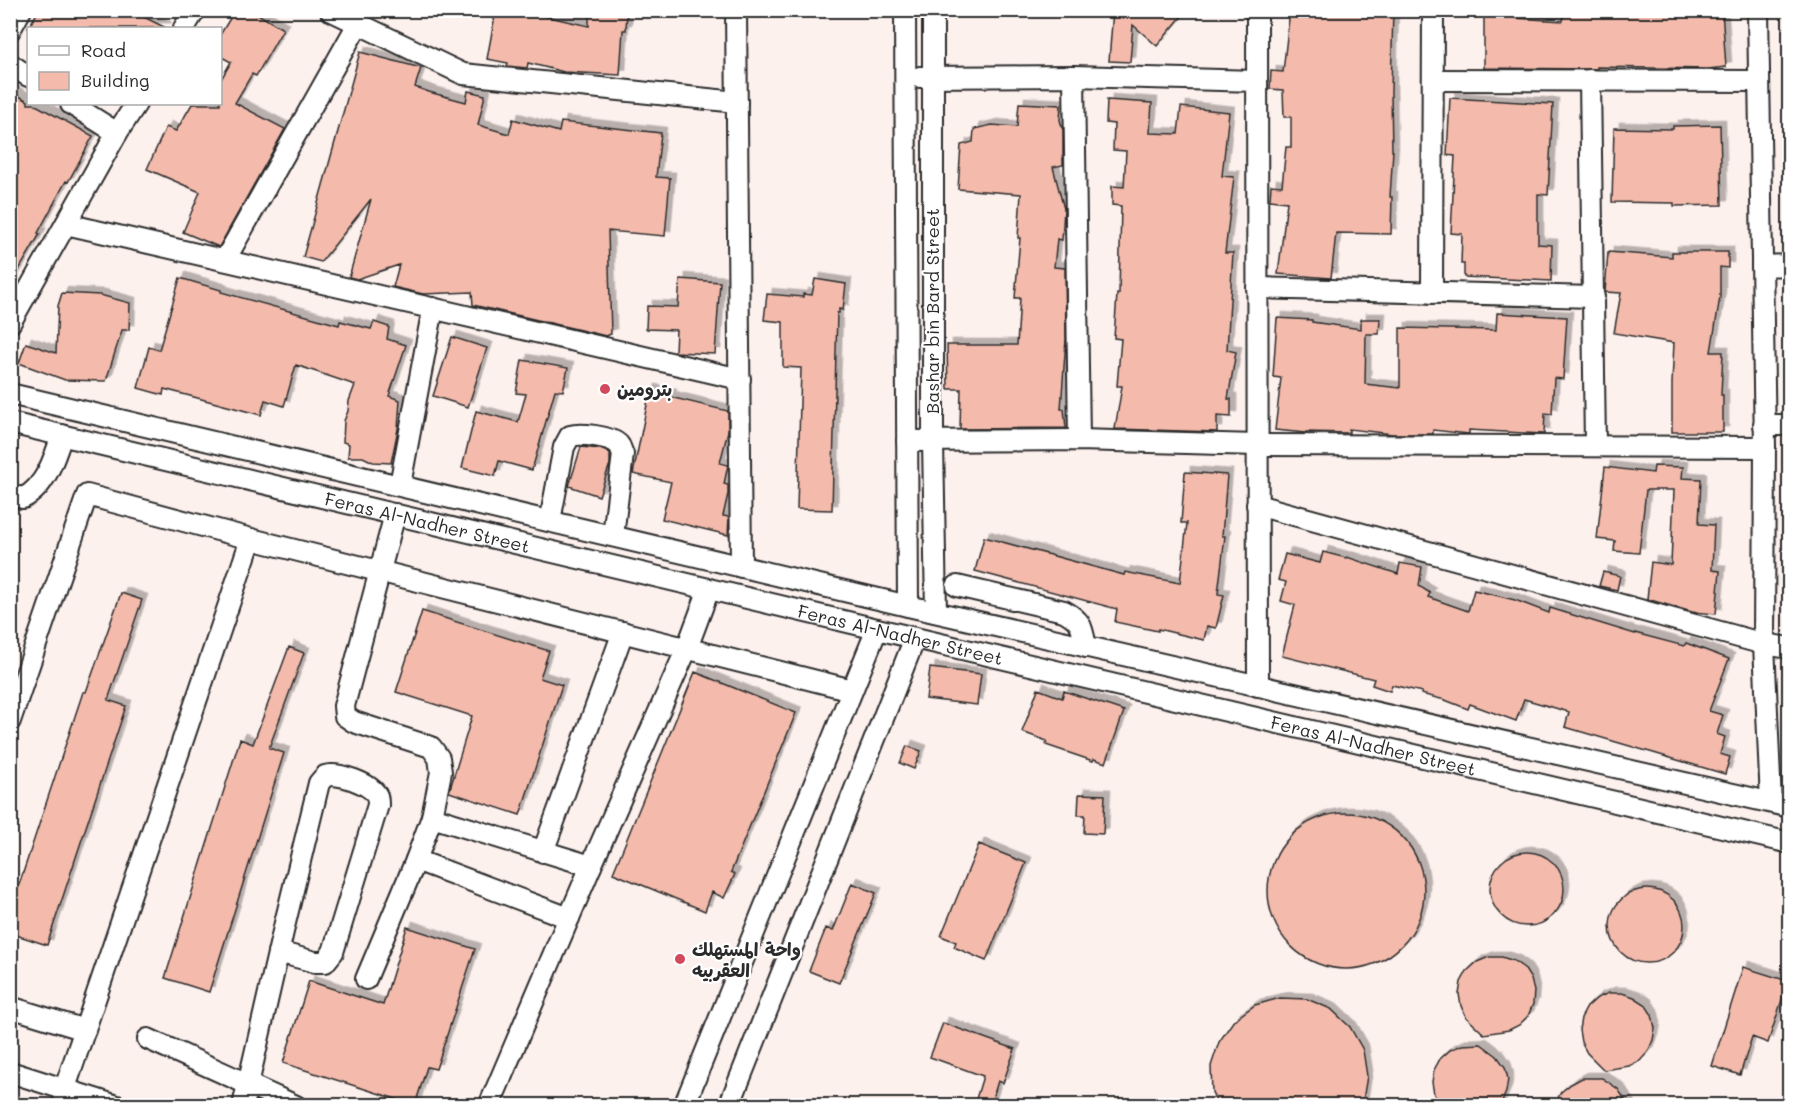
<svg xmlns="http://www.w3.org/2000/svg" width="1800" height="1116" font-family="Mali,'Playpen Sans Arabic',sans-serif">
  <defs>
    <filter id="shadow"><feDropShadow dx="5.5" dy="-5.5" stdDeviation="0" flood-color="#0004"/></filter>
  </defs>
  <rect width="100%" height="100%" fill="#fdf1ee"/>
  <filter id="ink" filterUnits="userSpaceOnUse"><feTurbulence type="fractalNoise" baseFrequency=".0167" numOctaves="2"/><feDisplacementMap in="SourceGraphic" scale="12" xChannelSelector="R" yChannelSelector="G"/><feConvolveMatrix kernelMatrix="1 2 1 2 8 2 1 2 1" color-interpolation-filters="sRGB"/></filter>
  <g filter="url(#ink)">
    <!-- building -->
    <path fill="#f4bbac" stroke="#2b2b2b" stroke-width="1.5" filter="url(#shadow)" d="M 39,10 L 130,10 L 166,28 L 28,28 Z
      M 235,10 L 251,10 L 283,29 L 256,76 L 252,74 L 235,103 L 285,129 L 219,247 L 183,232 L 200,192 L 147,169 L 166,127 L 176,131 L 192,104 L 220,104 L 220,81 L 231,62 L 220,56 L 220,35 Z
      M 496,10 L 518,10 L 589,26 L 589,10 L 627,10 L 626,30 L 623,30 L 620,75 L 564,72 L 528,63 L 527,68 L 507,66 L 508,63 L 487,59 Z
      M 1113,10 L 1187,10 L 1157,46 L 1133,25 L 1130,62 L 1109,61 Z
      M 1290,10 L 1393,10 L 1391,92 L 1392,151 L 1393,151 L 1390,197 L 1392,197 L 1391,234 L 1336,233 L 1331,278 L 1278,274 L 1287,202 L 1270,200 L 1271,185 L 1282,186 L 1286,147 L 1291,147 L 1291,117 L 1284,117 L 1283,90 L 1270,89 L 1271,71 L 1283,72 Z
      M 1564,10 L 1722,10 L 1726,67 L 1708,69 L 1597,67 L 1597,69 L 1484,68 L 1484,14 L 1515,14 L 1515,18 L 1563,21 Z
      M 360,52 L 421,68 L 415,87 L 429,92 L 466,102 L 468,91 L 485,95 L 478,125 L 509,134 L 513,119 L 559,132 L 561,122 L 661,133 L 656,177 L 670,178 L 665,236 L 608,231 L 611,334 L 606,336 L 473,305 L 472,292 L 423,294 L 393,287 L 399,265 L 357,279 L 349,277 L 371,199 L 321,262 L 303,257 Z
      M 10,91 L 28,101 L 28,104 L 34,104 L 93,136 L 68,182 L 66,181 L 38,233 L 40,234 L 10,285 Z
      M 1450,98 L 1553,104 L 1548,195 L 1538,194 L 1538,244 L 1552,245 L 1551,281 L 1464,277 L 1464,264 L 1461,264 L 1462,234 L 1451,233 L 1455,156 L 1447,155 Z
      M 1107,100 L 1152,103 L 1150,133 L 1178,134 L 1181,107 L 1229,112 L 1222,176 L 1234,177 L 1225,253 L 1233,253 L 1227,350 L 1236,352 L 1228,399 L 1231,399 L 1231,417 L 1217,416 L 1217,432 L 1115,429 L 1122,386 L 1117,386 L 1121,339 L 1114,338 L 1117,294 L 1119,294 L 1121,206 L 1112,205 L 1112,186 L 1124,187 L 1126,151 L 1113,150 L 1114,124 L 1106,123 Z
      M 1019,103 L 1061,105 L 1060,120 L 1063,130 L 1063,165 L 1053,167 L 1064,209 L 1062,240 L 1057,239 L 1054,267 L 1065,268 L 1066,339 L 1061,409 L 1064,409 L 1066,428 L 960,429 L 961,389 L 948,389 L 947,345 L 1017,345 L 1020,298 L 1015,298 L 1020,238 L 1018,238 L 1021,194 L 958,189 L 961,145 L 973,142 L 974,129 L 992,125 L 1017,127 Z
      M 1720,125 L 1722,205 L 1674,206 L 1674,203 L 1612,202 L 1614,128 L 1673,129 L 1673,126 Z
      M 1608,252 L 1672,257 L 1672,252 L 1728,252 L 1728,268 L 1720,267 L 1720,297 L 1711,352 L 1723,352 L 1721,395 L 1723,395 L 1723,432 L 1672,432 L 1672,383 L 1674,343 L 1614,333 L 1621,293 L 1605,292 Z
      M 180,278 L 221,290 L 221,292 L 339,325 L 340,321 L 371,329 L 374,322 L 389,327 L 387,339 L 406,345 L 389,396 L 400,400 L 398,429 L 391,463 L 373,462 L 363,457 L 348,457 L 349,444 L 343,442 L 344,421 L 348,411 L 349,401 L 355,385 L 296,365 L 284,406 L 265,400 L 261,415 L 164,389 L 163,395 L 138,388 L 149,347 L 159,350 Z
      M 680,279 L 720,282 L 715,354 L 675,352 L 676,330 L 646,329 L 647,306 L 678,307 Z
      M 815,279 L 846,284 L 843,310 L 839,309 L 839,313 L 837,313 L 832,510 L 797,509 L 801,368 L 783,367 L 783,322 L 764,320 L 767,294 L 803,297 L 803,294 L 812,295 Z
      M 62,293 L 100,295 L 130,303 L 129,330 L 122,330 L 106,381 L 65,380 L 19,363 L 26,343 L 56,353 L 58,306 Z
      M 1497,313 L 1567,317 L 1563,379 L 1554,378 L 1552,414 L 1545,413 L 1544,434 L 1469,430 L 1469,434 L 1433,430 L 1433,434 L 1393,434 L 1349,429 L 1349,433 L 1306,432 L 1306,433 L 1275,430 L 1281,378 L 1273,377 L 1277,318 L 1312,320 L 1312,322 L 1361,329 L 1361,319 L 1380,319 L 1379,334 L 1366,334 L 1365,384 L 1400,388 L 1400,328 L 1496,330 Z
      M 452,337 L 487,348 L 468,407 L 433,396 Z
      M 522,360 L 568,368 L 563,391 L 555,390 L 532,470 L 499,461 L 495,476 L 462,468 L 476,411 L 518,422 L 526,394 L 516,393 Z
      M 650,390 L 671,394 L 670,397 L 728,411 L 728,431 L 720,463 L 728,465 L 724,484 L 728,485 L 728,494 L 723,516 L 729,517 L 728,535 L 662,519 L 671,482 L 633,474 Z
      M 581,447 L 600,449 L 610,453 L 610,464 L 599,496 L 569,486 Z
      M 1654,466 L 1683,467 L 1682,478 L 1701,479 L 1699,524 L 1714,525 L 1712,570 L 1720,571 L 1716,614 L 1692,612 L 1647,599 L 1651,562 L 1671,565 L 1674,490 L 1646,490 L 1639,553 L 1614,551 L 1615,541 L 1597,539 L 1605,467 L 1653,473 Z
      M 1185,472 L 1227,475 L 1222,536 L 1225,536 L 1218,594 L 1224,595 L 1216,628 L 1207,626 L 1204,640 L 1158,629 L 1158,631 L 1115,622 L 1117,609 L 975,571 L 984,537 L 1124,575 L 1125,572 L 1180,583 L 1187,523 L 1181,523 Z
      M 1323,552 L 1346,558 L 1347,557 L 1398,574 L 1400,563 L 1422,567 L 1419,586 L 1430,593 L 1428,597 L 1468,611 L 1474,590 L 1515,600 L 1549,613 L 1550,608 L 1635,634 L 1635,633 L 1684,646 L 1686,643 L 1729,659 L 1709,711 L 1723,715 L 1717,734 L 1725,737 L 1720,754 L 1730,757 L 1725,774 L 1565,727 L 1569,712 L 1524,699 L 1516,721 L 1470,704 L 1468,709 L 1445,700 L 1421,694 L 1422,692 L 1392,685 L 1390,691 L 1372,685 L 1374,679 L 1282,656 L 1295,605 L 1281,601 L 1286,582 L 1278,580 L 1285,554 L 1320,563 Z
      M 1603,572 L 1620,576 L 1617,590 L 1599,586 Z
      M 121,593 L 142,600 L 108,700 L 126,706 L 47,945 L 10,933 L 10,912 L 83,692 L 86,692 Z
      M 422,611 L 549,651 L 540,678 L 562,685 L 520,815 L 449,792 L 472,716 L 396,692 Z
      M 289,647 L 304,653 L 269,748 L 284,753 L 209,992 L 165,978 L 240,739 L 253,744 Z
      M 930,668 L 981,674 L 977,705 L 926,699 Z
      M 695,672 L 796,713 L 731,872 L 735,874 L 724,898 L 712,892 L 705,911 L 613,873 Z
      M 1038,689 L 1062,698 L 1064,691 L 1124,711 L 1106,763 L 1094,759 L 1093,761 L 1046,745 L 1047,741 L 1022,732 Z
      M 907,746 L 921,751 L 914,769 L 900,763 Z
      M 1079,794 L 1105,795 L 1103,834 L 1084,833 L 1085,815 L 1078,815 Z
      M1268 891a78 78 0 1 1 156 0a78 78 0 1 1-156 0Z
      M 979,844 L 1026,863 L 986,961 L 954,947 L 956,942 L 941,936 Z
      M1490 889a37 37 0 1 1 74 0a37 37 0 1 1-74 0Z
      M 852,883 L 876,893 L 839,983 L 809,971 L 826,928 L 833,931 Z
      M1610 926a37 37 0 1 1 74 0a37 37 0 1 1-74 0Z
      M 407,927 L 475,949 L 436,1069 L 427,1067 L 415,1105 L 283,1063 L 309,981 L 383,1005 Z
      M 1489,957 L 1502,957 L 1514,961 L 1524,968 L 1531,979 L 1534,991 L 1533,1004 L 1528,1016 L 1519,1025 L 1509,1030 L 1484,1034 L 1466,1017 L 1461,1006 L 1459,994 L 1461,982 L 1467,971 L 1477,962 Z
      M 1743,967 L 1788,981 L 1768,1043 L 1752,1037 L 1740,1075 L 1712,1066 Z
      M 1609,993 L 1622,993 L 1634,997 L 1645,1004 L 1652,1015 L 1655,1028 L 1653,1040 L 1648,1052 L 1640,1061 L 1629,1066 L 1604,1070 L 1587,1053 L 1581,1042 L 1579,1030 L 1581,1018 L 1587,1007 L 1597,998 Z
      M 1280,998 L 1307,999 L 1331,1009 L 1350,1027 L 1363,1050 L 1367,1076 L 1362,1106 L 1218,1106 L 1212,1092 L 1211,1066 L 1219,1042 L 1234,1020 L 1255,1005 Z
      M 943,1023 L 1015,1049 L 1003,1083 L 998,1081 L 991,1104 L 976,1099 L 983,1076 L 930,1057 Z
      M 1481,1044 L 1497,1056 L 1505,1067 L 1508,1079 L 1506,1092 L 1500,1106 L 1440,1106 L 1434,1094 L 1432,1082 L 1434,1070 L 1440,1059 L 1450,1050 L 1462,1045 Z
      M 1582,1078 L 1602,1078 L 1618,1089 L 1629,1106 L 1554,1106 L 1561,1092 L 1571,1084 Z"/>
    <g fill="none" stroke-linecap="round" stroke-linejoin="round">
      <!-- minor casing -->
      <g stroke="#2b2b2b" stroke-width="24">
        <g id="minor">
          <path d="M 330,10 L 463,74 L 737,102"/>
          <path d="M 736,10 L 741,567"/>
          <path d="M 905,10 L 908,606"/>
          <path d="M 933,10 L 933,441 L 936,612"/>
          <path d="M 1257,10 L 1258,686"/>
          <path d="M 1758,10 L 1765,447 L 1764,644 L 1771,802"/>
          <path d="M 184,28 L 195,10"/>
          <path d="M 10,30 L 21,10"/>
          <path d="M 10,64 L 28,76"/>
          <path d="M 1074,76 L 1079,440"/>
          <path d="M 920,77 L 1074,76 L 1257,81"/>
          <path d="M 1433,80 L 1759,81"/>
          <path d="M 1590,80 L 1595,446"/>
          <path d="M 71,104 L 117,133"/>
          <path d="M 66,224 L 740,379"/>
          <path d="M 225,260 L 358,24"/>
          <path d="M 1762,266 L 1790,265"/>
          <path d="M 1257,288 L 1594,297"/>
          <path d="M 1432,293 L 1433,10"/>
          <path d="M 10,323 L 117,133 L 136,104"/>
          <path d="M 10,394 L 908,606 L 1790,807"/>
          <path id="s1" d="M 10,423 L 915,638 L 1790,843"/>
          <path d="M 1764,425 L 1790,425"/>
          <path d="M 907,441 L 1079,440 L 1257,445 L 1765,447"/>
          <path d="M 400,485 L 433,308"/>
          <path d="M 10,495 L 23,498 C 45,488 55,457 62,435"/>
          <path d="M 1257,505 L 1764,644 L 1790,648"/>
          <path d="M 550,521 L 564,447 L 570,436 C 580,433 611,436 619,445 C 621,447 621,451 623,454 L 613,536"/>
          <path d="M 957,586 L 1064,611 C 1082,621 1082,627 1086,647"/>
          <path d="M 10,721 L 87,495 L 251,539 L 852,690"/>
          <path d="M 432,817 L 591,866"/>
          <path d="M 543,852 L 623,632"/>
          <path d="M 416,860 L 569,918"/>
          <path d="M 366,979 L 416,860 L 432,817 L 441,772 L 439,758 L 431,747 L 354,722 L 345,716 L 344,706 L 395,514"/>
          <path d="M 10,1007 L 85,1030"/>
          <path d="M 148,1039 L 296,1106"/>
          <path d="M 10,1072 L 117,1106"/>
          <path d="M 64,1106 L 65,1088 L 251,539"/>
          <path d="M 243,1106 L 285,923 L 319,783 L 325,776 C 337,772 371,783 377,796 C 378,799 378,802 378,805 L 333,952 L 325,962 L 315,962 L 278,952"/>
          <path d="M 489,1106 L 591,866 L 687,648 L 709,589"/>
          <path d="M 684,1106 L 877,629"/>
          <path d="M 729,1106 L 915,638"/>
        </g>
      </g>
      <!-- minor -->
      <use href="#minor" stroke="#fff" stroke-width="20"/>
    </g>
  </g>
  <!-- markers -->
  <g fill="#d1495b" stroke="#fff" stroke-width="2">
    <circle cx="605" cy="389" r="6"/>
    <circle cx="680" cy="959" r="6"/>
  </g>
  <g text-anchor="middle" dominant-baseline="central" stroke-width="4.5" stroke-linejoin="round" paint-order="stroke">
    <!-- street labels -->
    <g font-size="18" fill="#2b2b2b" stroke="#fff">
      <text transform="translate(932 311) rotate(-90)">Bashar bin Bard Street</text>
      <text stroke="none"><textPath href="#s1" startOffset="429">Feras Al-Nadher Street</textPath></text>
      <text stroke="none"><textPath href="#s1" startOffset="915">Feras Al-Nadher Street</textPath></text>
      <text stroke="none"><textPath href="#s1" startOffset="1401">Feras Al-Nadher Street</textPath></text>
    </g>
    <!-- poi labels -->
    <g font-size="18" font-weight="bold" fill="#2b2b2b" stroke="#fff" text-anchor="start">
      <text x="617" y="389">بترومين</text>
      <text x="692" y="949">واحة المستهلك<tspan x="692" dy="21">العقربيه</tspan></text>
    </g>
  </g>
  <!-- margin -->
  <rect width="1800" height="1116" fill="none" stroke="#fff" stroke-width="36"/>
  <rect x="18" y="18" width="1764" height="1080" fill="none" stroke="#2b2b2b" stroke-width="2" filter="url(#ink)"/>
  <!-- legend -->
  <rect x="27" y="27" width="195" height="78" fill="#ffffff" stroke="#aaaaaa" stroke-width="1.5"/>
  <rect x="39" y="46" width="30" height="9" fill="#ffffff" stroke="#aaaaaa" stroke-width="1.5"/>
  <text x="81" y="57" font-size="18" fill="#2b2b2b">Road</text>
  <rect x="39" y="72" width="30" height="18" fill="#f4bbac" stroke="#aaaaaa" stroke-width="1.5"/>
  <text x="81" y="87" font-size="18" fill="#2b2b2b">Building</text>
</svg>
